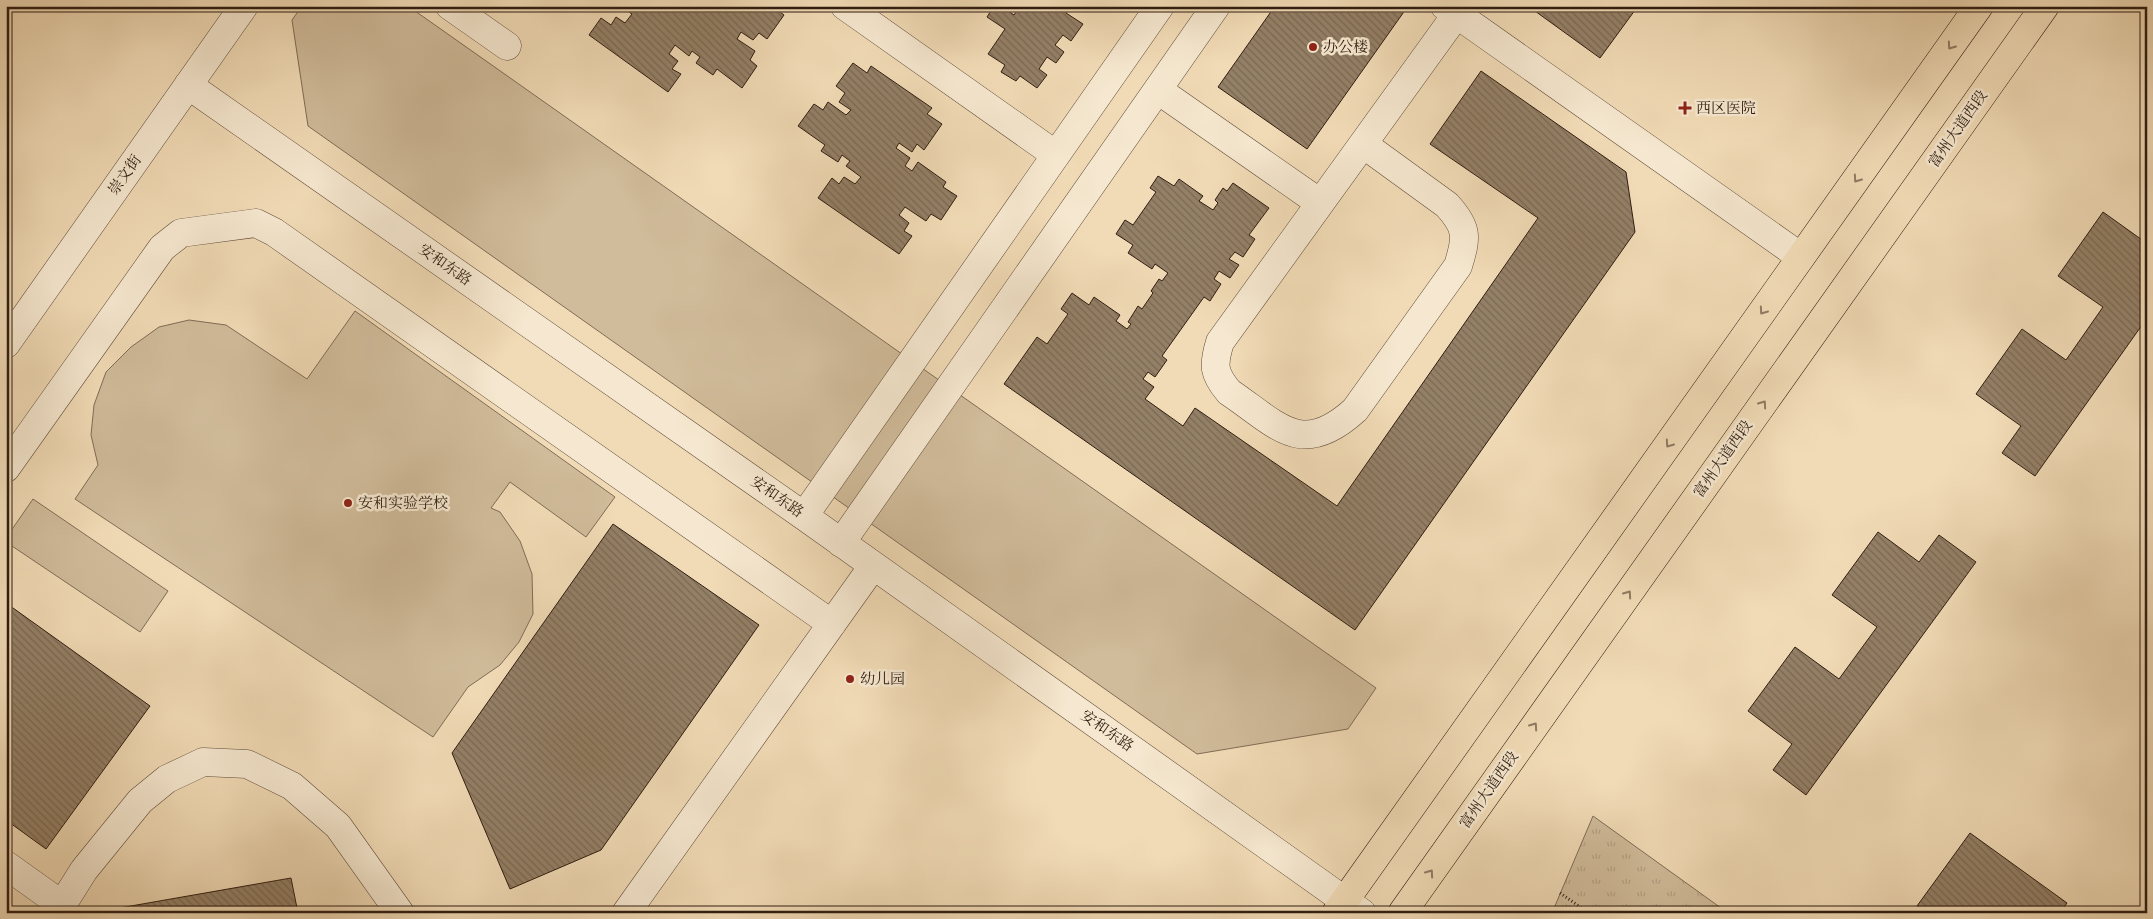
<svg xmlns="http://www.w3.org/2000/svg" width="2153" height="919" font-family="'IM FELL DW Pica','Noto Serif SC',serif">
  <defs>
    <pattern id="park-tufts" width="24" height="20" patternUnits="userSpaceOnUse" patternTransform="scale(1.25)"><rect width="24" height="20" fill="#d0bb9a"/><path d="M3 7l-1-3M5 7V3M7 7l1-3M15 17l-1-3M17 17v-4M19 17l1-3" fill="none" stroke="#b3a084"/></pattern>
    <pattern id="building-back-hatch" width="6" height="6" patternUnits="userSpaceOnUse" patternTransform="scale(1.25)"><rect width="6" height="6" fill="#948067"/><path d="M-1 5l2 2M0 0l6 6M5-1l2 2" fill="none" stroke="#796853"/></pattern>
  </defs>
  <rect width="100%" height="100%" fill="#f1dbb6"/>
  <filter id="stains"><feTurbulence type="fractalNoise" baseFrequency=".004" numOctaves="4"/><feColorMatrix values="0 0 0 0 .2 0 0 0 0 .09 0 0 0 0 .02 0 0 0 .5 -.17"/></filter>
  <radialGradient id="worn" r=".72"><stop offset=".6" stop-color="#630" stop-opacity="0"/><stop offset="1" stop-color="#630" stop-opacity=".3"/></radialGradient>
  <!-- grass -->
  <path fill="#d0bb9a" stroke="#806c56" d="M 302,6 L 408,6 L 1376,688 L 1348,729 L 1197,754 L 308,126 L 292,20 Z
    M 355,311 L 615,497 L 586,537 L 510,482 L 491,508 L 500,512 L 520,541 L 532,574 L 533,614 L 519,642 L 500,665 L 468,687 L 433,737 L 75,499 L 98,465 L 91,435 L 94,405 L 106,372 L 131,347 L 159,327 L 189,320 L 226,325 L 307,379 Z
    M 33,499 L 168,591 L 140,632 L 6,542 L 6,538 Z"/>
  <!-- park -->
  <path fill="url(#park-tufts)" stroke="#806c56" d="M 1593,816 L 1728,913 L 1552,913 Z"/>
  <!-- building -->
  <path fill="url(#building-back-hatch)" stroke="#2f1d11" d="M 620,6 L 772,6 L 784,15 L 767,39 L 759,33 L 753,40 L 741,32 L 737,39 L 755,51 L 750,60 L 757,66 L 742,88 L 717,69 L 713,75 L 696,63 L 700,57 L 692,51 L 689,56 L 675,45 L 669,54 L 678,61 L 672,69 L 681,74 L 668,92 L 589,35 L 601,18 L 611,25 L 616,17 L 625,23 L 632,14 Z
    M 994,6 L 1001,6 L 1014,15 L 1020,6 L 1068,6 L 1070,7 L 1066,13 L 1083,24 L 1071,41 L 1063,35 L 1055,45 L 1064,52 L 1056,63 L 1047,57 L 1039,69 L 1047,75 L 1037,88 L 1020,76 L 1016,81 L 1001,72 L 1005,65 L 988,54 L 1005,29 L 987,17 Z
    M 1275,6 L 1408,6 L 1307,149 L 1218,87 Z
    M 1528,6 L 1638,6 L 1600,58 Z
    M 853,63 L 867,73 L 871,66 L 932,108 L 927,114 L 942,124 L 924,150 L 917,144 L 912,152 L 899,143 L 896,148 L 910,158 L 905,166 L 912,171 L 918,162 L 946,182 L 943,187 L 957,196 L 941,220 L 931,214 L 926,221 L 905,207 L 899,215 L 909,223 L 904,231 L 912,236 L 899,254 L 818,198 L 832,178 L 839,184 L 844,177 L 855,184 L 861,177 L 846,166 L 850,161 L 842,155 L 838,162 L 821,151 L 825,145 L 798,126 L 814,104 L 823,110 L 828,102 L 846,115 L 851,110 L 839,102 L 845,93 L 836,86 Z
    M 1481,71 L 1626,172 L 1635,232 L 1355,630 L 1004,384 L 1037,337 L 1047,344 L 1068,314 L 1061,309 L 1072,293 L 1089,305 L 1094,297 L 1120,315 L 1116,321 L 1127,329 L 1131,324 L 1128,322 L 1138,306 L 1142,309 L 1153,293 L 1151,291 L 1159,279 L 1162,281 L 1168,273 L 1155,264 L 1152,269 L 1128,253 L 1133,245 L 1116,234 L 1125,220 L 1133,225 L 1156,192 L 1150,188 L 1158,176 L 1174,186 L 1179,179 L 1203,196 L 1199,201 L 1213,210 L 1218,203 L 1215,200 L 1223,188 L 1227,191 L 1233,183 L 1269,208 L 1249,235 L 1255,239 L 1243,257 L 1235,252 L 1229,259 L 1239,265 L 1230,278 L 1219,271 L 1214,279 L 1221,284 L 1210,301 L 1204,297 L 1162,356 L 1167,360 L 1155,377 L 1148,372 L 1143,379 L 1154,387 L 1145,399 L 1183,426 L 1195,408 L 1337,506 L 1538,218 L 1430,144 Z
    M 2103,212 L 2145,242 L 2147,239 L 2147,318 L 2035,476 L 2002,453 L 2021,426 L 1976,394 L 2022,329 L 2066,360 L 2103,307 L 2058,276 Z
    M 613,524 L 759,625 L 601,850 L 510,889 L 452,753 Z
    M 1878,532 L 1919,562 L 1939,535 L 1976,562 L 1806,795 L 1773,770 L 1792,744 L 1748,711 L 1795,647 L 1839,679 L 1877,627 L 1832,595 Z
    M 6,603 L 150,706 L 46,849 L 6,820 Z
    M 1970,833 L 2067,903 L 2060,913 L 1927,913 L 1917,906 Z
    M 291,878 L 298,913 L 109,913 L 108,910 Z"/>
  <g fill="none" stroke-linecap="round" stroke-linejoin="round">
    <!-- minor casing -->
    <g stroke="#604c3a" stroke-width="29">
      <path id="minor" d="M 450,6 L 507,46
        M 845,6 L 1056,155
        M 1445,6 L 1801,257
        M 188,85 L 804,516 L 1362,913
        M 1158,90 L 1320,203
        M 1363,144 L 1447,205 C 1468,228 1467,237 1458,266 L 1355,410 C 1301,459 1278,425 1229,392 C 1213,373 1213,365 1220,342 L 1456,15
        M 6,344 L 244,6
        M 6,468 L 162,248 L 181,233 L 256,223 L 274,232 L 832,624
        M 804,516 L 1160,6
        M 841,543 L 1216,6
        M 6,865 L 62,905
        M 61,913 L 62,905 L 84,870 L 140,801 L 167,779 L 203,762 L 247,764 L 292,786 L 338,826 L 400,913
        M 626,913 L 873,566"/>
    </g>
    <!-- major casing -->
    <g stroke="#2f1d11" stroke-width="29">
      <path id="major" d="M 1336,913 L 1979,6
        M 1402,913 L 2045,6"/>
    </g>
    <!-- path -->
    <path stroke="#2f1d11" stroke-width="3" stroke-dasharray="1 2.5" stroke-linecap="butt" d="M 1560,893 L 1589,913"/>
    <!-- minor -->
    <use href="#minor" stroke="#f6e8d0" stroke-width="28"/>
    <!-- major -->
    <use href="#major" stroke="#f1dbb6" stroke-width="28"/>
  </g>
  <!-- one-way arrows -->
  <defs><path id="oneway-chevron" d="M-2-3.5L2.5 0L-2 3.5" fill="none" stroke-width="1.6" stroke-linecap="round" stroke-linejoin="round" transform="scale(1.25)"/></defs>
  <g stroke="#907c64">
    <use href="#oneway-chevron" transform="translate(1951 46) rotate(125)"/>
    <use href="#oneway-chevron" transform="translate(1857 179) rotate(125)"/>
    <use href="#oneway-chevron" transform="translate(1763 311) rotate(125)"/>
    <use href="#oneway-chevron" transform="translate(1763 404) rotate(-55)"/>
    <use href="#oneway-chevron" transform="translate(1669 444) rotate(125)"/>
    <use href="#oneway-chevron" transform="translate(1628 594) rotate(-55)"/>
    <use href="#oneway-chevron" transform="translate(1534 726) rotate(-55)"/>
    <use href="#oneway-chevron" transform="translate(1430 873) rotate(-55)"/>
  </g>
  <!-- markers -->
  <g fill="#8f2418" stroke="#f6e8d0" stroke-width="2">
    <circle cx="1313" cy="47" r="5"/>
    <path d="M1682.5 100.5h5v5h5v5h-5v5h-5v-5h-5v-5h5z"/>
    <circle cx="348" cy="503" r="5"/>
    <circle cx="850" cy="679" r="5"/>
  </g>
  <g text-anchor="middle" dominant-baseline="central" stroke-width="5" stroke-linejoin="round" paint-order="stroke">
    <!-- poi labels -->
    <g font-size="15" fill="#2f1d11" stroke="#f6e8d0" text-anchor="start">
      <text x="1323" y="47">办公楼</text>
      <text x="1696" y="108">西区医院</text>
      <text x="358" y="503">安和实验学校</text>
      <text x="860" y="679">幼儿园</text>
    </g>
    <!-- street labels -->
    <g font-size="15" fill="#2f1d11" stroke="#f6e8d0">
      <text transform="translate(1958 129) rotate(-55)">富州大道西段</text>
      <text transform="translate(125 175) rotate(-55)">崇文街</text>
      <text transform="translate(445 265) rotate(35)">安和东路</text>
      <text transform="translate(1723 459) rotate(-55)">富州大道西段</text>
      <text transform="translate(777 497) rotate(35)">安和东路</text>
      <text transform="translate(1107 731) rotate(35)">安和东路</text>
      <text transform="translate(1489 790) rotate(-55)">富州大道西段</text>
    </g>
  </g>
  <!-- margin -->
  <rect width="2153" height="919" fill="none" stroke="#f1dbb6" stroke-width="25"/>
  <rect x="8" y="8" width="2138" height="904" fill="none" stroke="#2f1d11" stroke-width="2.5"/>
  <rect x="12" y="12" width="2128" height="894" fill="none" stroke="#2f1d11"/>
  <rect width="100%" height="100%" filter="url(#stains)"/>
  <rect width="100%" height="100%" fill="url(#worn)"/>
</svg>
